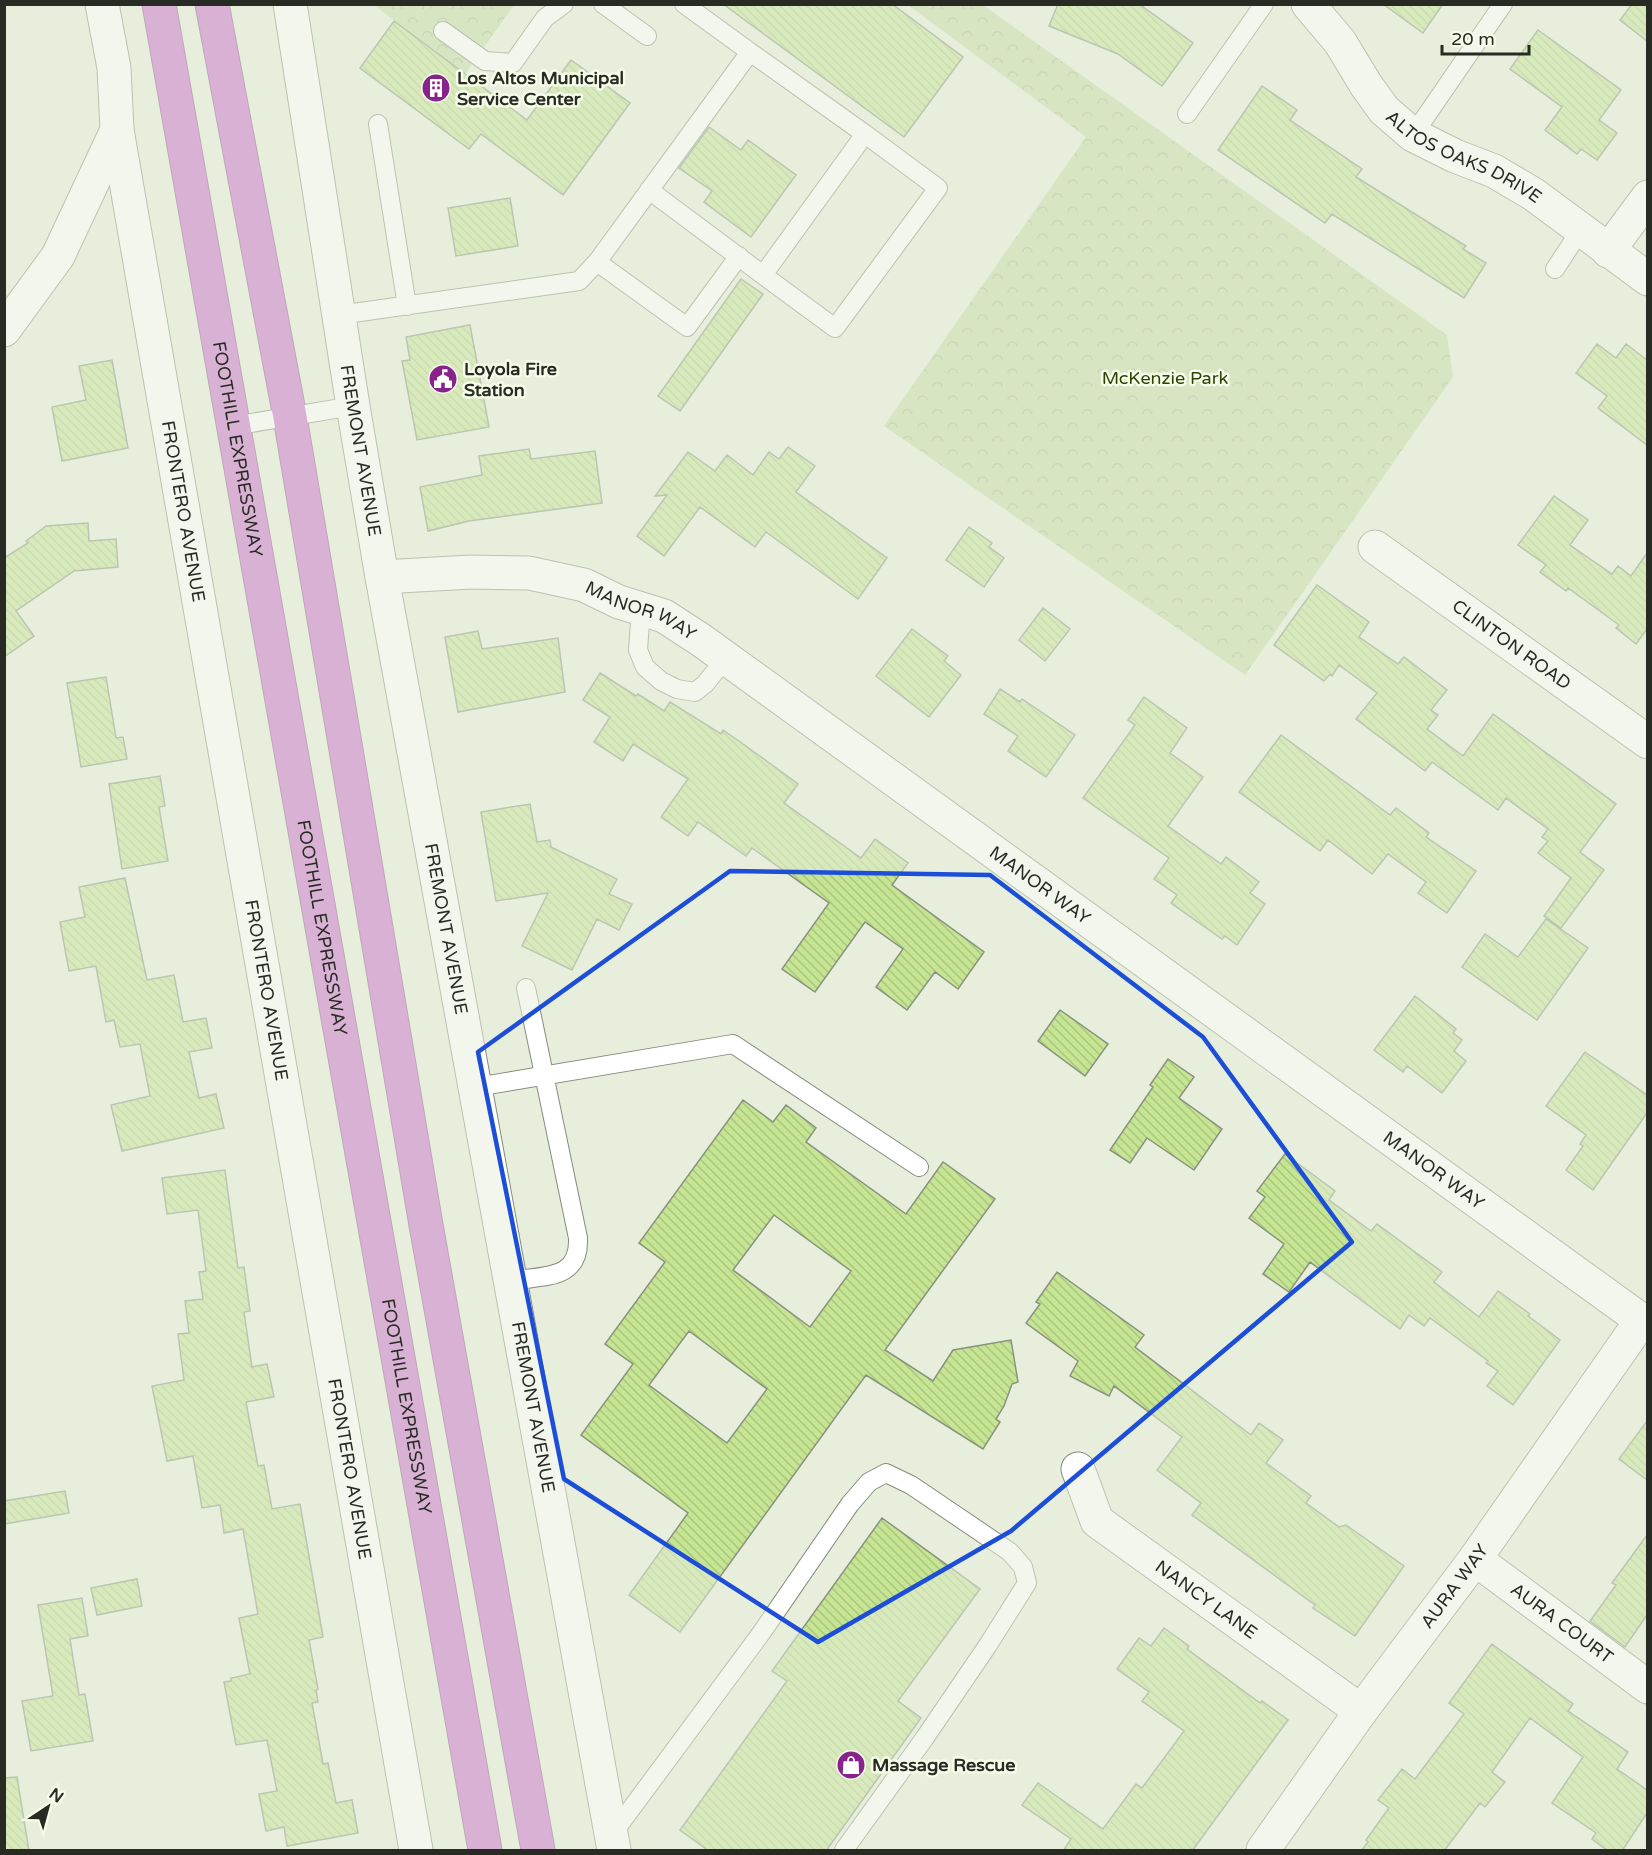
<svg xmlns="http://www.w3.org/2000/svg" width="1652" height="1855" font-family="'Varela Round',sans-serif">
  <defs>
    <pattern id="forest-crowns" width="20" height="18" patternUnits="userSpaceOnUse" patternTransform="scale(1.5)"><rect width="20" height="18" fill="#c4d9a3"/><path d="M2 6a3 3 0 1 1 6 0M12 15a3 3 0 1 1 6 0" fill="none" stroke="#a8ba8c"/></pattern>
    <pattern id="building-back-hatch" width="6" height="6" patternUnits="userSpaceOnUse" patternTransform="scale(1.5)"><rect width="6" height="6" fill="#c6e593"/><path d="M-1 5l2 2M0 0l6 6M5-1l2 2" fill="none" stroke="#aac57e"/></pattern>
  </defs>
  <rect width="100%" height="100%" fill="#e7efdc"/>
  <!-- forest -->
  <path fill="url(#forest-crowns)" d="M 374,5 L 514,5 L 465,74 Z
    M 908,5 L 983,5 L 1447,335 L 1453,377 L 1245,675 L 884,426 L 1086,137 Z"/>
  <!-- building -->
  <path fill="url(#building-back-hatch)" stroke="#89917f" stroke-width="1.5" fill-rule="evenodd" d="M 723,4 L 892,4 L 963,57 L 904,137 Z
    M 1058,4 L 1139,4 L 1193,43 L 1162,86 L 1118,54 L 1049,26 Z
    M 1383,4 L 1443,4 L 1423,33 Z
    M 1632,4 L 1647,4 L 1647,41 L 1620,20 Z
    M 394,21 L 527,120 L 571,60 L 630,103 L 563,195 L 481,134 L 469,149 L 360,68 Z
    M 1538,30 L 1621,90 L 1599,120 L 1617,133 L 1597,160 L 1581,149 L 1577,154 L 1545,130 L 1562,107 L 1510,69 Z
    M 1262,86 L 1297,110 L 1290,120 L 1362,169 L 1356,177 L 1466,246 L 1463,249 L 1486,263 L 1464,298 L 1332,214 L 1325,223 L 1218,150 Z
    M 709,127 L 741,150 L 748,140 L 796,175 L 751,237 L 704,202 L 712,191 L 679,168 Z
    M 510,198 L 518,246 L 456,256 L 448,208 Z
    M 741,279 L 763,294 L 680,411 L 658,396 Z
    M 470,325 L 489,427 L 417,440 L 402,361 L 410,360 L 406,337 Z
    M 1597,344 L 1616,358 L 1626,344 L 1647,360 L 1647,445 L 1598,408 L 1607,396 L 1576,373 Z
    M 112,360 L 128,448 L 62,461 L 52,407 L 86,400 L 79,366 Z
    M 788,447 L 815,466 L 796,492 L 887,558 L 858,599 L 766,532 L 755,547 L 700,507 L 664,556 L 637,536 L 667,495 L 655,496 L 688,452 L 715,471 L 727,455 L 753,475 L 769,452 L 779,459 Z
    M 529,449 L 531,459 L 595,451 L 602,503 L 469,521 L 428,531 L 420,487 L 482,475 L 479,456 Z
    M 1554,496 L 1588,520 L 1570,545 L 1612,574 L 1618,566 L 1631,576 L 1647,553 L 1647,629 L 1636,644 L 1616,628 L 1619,625 L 1568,588 L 1566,591 L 1540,572 L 1546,565 L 1518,545 Z
    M 88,523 L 89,541 L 116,539 L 118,567 L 74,571 L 16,611 L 34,636 L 4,657 L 4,558 L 28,543 L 26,541 L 46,526 Z
    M 969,527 L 992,543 L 989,547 L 1004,558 L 984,587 L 946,560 Z
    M 1317,585 L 1369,622 L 1359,637 L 1398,664 L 1404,657 L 1447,690 L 1431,710 L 1438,715 L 1427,729 L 1463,756 L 1493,714 L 1616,804 L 1580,852 L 1604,870 L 1561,928 L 1544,916 L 1571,878 L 1538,853 L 1548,841 L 1542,837 L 1548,829 L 1506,798 L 1498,810 L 1432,762 L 1425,771 L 1356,719 L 1377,693 L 1339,665 L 1332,676 L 1330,674 L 1324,681 L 1274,645 Z
    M 1043,608 L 1070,629 L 1045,661 L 1019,640 Z
    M 912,629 L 948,656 L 944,661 L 961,675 L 929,717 L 876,676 Z
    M 478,631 L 482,649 L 558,638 L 565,692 L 458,712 L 445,637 Z
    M 600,673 L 636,696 L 638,694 L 664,711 L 670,702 L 721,734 L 723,730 L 746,746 L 798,784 L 784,803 L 861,858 L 875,839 L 908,863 L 892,885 L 984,952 L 958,989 L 935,972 L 907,1010 L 876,987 L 903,949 L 865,922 L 815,992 L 782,969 L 829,903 L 752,848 L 746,856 L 698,822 L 688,836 L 661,817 L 688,779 L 633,744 L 623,761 L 594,742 L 610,717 L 583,700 Z
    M 106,677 L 116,738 L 123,737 L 127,759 L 81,767 L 67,683 Z
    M 1000,689 L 1020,702 L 1022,699 L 1075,735 L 1046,777 L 1008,751 L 1018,736 L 984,714 Z
    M 1144,697 L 1187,728 L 1170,753 L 1203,777 L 1168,826 L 1221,864 L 1226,857 L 1259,882 L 1250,893 L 1265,904 L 1237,945 L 1225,936 L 1222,939 L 1171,903 L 1177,895 L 1154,879 L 1169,858 L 1083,798 L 1135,725 L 1128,720 Z
    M 1281,735 L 1390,815 L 1396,808 L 1429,833 L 1426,837 L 1476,871 L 1447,913 L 1418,893 L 1426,882 L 1388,854 L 1372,874 L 1328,840 L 1320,851 L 1239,792 Z
    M 160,776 L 165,806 L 159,807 L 168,861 L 122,869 L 109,784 Z
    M 530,804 L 537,842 L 550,840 L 551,847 L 617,879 L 609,894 L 632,904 L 619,930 L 597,919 L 572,970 L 522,946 L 548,893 L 496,901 L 481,812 Z
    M 125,878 L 147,980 L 174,975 L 183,1022 L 206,1018 L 212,1048 L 189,1052 L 199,1098 L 216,1094 L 224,1128 L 122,1151 L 111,1105 L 150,1096 L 140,1044 L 120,1047 L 114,1020 L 106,1022 L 96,966 L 69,971 L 60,922 L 85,917 L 79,887 Z
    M 1546,919 L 1588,948 L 1537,1020 L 1462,967 L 1485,934 L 1518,957 Z
    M 1415,996 L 1456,1029 L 1453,1033 L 1462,1040 L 1454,1051 L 1466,1061 L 1442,1093 L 1407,1066 L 1403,1072 L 1374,1050 Z
    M 1060,1010 L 1108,1044 L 1085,1076 L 1038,1041 Z
    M 1585,1052 L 1647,1095 L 1647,1113 L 1593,1190 L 1566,1170 L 1583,1146 L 1580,1144 L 1586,1135 L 1546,1106 Z
    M 1168,1059 L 1194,1077 L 1179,1098 L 1222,1129 L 1194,1170 L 1147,1138 L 1130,1163 L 1110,1150 L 1153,1087 L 1150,1085 Z
    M 743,1100 L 773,1122 L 786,1105 L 816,1128 L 806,1142 L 906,1214 L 943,1162 L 995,1199 L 885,1350 L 933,1381 L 953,1350 L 1011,1340 L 1018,1382 L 1012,1384 L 1004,1406 L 996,1419 L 1000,1422 L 983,1449 L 866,1375 L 680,1632 L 629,1595 L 688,1513 L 581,1435 L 633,1364 L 605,1344 L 665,1262 L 639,1243 ZM 774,1215 L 851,1271 L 810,1327 L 733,1270 ZM 689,1331 L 767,1389 L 727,1443 L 649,1385 Z
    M 1285,1154 L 1335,1191 L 1329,1200 L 1371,1231 L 1377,1224 L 1442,1272 L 1434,1282 L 1479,1317 L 1498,1291 L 1530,1314 L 1528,1316 L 1560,1340 L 1513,1405 L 1487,1386 L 1498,1371 L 1486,1363 L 1488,1361 L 1430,1318 L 1424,1326 L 1409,1315 L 1400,1329 L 1310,1262 L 1289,1292 L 1263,1274 L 1284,1244 L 1249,1218 L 1265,1197 L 1257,1191 Z
    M 225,1170 L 238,1268 L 244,1267 L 250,1311 L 244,1312 L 252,1367 L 267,1364 L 274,1397 L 246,1402 L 258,1466 L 264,1465 L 272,1509 L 300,1504 L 323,1637 L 309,1640 L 318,1689 L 316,1690 L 318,1702 L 312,1703 L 323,1764 L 328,1763 L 336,1803 L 352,1800 L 358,1833 L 287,1846 L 284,1827 L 266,1831 L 259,1794 L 277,1791 L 267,1740 L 236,1745 L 224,1682 L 231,1681 L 231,1678 L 250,1674 L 239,1618 L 258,1614 L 243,1529 L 224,1533 L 220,1505 L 202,1508 L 193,1456 L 167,1461 L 152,1386 L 184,1380 L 178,1334 L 189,1333 L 185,1301 L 203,1299 L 199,1272 L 206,1271 L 198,1210 L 167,1214 L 162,1178 Z
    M 1057,1272 L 1144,1335 L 1135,1347 L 1251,1435 L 1259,1423 L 1283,1440 L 1266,1463 L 1311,1496 L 1306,1503 L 1339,1527 L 1346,1525 L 1404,1566 L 1355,1636 L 1313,1608 L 1315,1605 L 1192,1515 L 1201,1503 L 1157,1470 L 1182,1437 L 1114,1386 L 1109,1396 L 1070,1376 L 1078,1361 L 1026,1323 L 1040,1304 L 1036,1302 Z
    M 1647,1421 L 1647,1480 L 1619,1459 Z
    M 65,1491 L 69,1513 L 4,1524 L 4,1501 Z
    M 882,1518 L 980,1589 L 898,1701 L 921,1718 L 826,1851 L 709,1851 L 680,1830 L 787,1681 L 772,1671 Z
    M 1647,1535 L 1647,1615 L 1625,1647 L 1590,1621 L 1616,1585 L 1612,1583 Z
    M 137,1579 L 142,1606 L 97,1615 L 91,1588 Z
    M 82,1598 L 88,1636 L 70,1639 L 79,1695 L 85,1694 L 93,1741 L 31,1751 L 22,1701 L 53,1696 L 38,1605 Z
    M 1164,1628 L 1189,1646 L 1187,1649 L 1260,1703 L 1262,1701 L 1288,1720 L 1192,1851 L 1063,1851 L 1071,1839 L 1022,1805 L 1038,1783 L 1103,1829 L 1136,1784 L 1142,1788 L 1184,1731 L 1142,1701 L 1149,1692 L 1117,1669 L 1139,1638 L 1151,1646 Z
    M 1492,1644 L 1573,1704 L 1568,1711 L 1628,1752 L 1617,1769 L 1647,1790 L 1647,1813 L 1622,1851 L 1608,1851 L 1592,1839 L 1596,1833 L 1552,1803 L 1583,1757 L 1530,1718 L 1492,1772 L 1505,1782 L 1485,1807 L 1480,1803 L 1444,1851 L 1361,1851 L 1368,1842 L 1366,1840 L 1389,1808 L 1378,1800 L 1402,1769 L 1415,1779 L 1464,1714 L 1449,1703 Z
    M 17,1777 L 29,1851 L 4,1851 L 4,1778 Z"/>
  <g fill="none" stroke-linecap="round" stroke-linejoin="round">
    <!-- lane casing -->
    <g stroke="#858c7a" stroke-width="20">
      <path id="lane" d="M 603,4 L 647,36
        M 684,4 L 750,52
        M 443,31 L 485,61 L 513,63 L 545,18 L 564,4
        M 1187,114 L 1264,4
        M 378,124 L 407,306
        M 1413,135 L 1503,4
        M 597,262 L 687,327 L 739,256
        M 1555,269 L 1580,231
        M 763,275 L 835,328 L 938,188 L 865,134
        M 339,315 L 579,281 L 597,262 L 750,52 L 865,134 L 763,275 L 649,190
        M 233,426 L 353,406
        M 641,609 L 638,650 L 645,667 L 661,681 L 677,689 L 695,692 L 705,684 L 726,658
        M 476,1087 L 733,1044 L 919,1167
        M 511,1281 C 543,1275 580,1281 578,1238 L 526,988
        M 611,1836 L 762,1632 L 850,1504 L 869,1482 L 886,1473 L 911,1485 L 1010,1552 L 1023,1567 L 1027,1583 L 988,1645 L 924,1739 L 844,1850"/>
    </g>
    <!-- street casing -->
    <g stroke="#858c7a" stroke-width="35">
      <g id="street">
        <path id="s1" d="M 1308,4 L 1340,42 L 1366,85 L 1384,110 L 1413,135 L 1455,156 L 1494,171 L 1533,194 L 1648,279"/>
        <path id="s2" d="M 117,130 L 416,1850"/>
        <path d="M 1608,251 L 1648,197"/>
        <path d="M 4,330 L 58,256 L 117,130 L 114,68 L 102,4"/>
        <path id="s3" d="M 1375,547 L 1648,742"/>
        <path id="s4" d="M 382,577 L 471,572 L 529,573 L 584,585 L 619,602 L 664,616 L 701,640 L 1648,1325"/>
        <path id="s5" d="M 1078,1469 L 1097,1521 L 1361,1711"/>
        <path id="s6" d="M 1475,1559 L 1648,1687"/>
        <path id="s7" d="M 1263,1850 L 1361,1711 L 1475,1559 L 1641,1321"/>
      </g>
    </g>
    <!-- secondary casing -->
    <g stroke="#858c7a" stroke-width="35">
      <g id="secondary">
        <path id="s8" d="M 290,4 L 353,406 L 382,577 L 614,1850"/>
      </g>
    </g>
    <!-- highway casing -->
    <g stroke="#8f518f" stroke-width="35">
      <g id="highway">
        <path id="s9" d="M 159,4 L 485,1850"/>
        <path d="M 212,4 L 290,417 L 426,1225 L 538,1850"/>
      </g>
    </g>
    <!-- lane -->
    <use href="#lane" stroke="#fff" stroke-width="18"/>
    <!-- street -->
    <use href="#street" stroke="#fff" stroke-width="33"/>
    <!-- secondary -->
    <use href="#secondary" stroke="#fff" stroke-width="33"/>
    <!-- highway -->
    <use href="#highway" stroke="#c666c9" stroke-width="33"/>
  </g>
  <!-- marked area -->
  <path d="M0 0H1652V1855H0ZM 730,871 L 990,875 L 1203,1037 L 1352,1242 L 1011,1531 L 818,1642 L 564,1479 L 478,1052 Z" fill="#e7efdc" fill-opacity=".55" fill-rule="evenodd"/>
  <path fill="none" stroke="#1d4ed8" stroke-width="4.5" stroke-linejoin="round" d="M 730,871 L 990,875 L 1203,1037 L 1352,1242 L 1011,1531 L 818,1642 L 564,1479 L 478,1052 Z"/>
  <!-- icons -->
  <defs>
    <g id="building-disc" transform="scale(1.5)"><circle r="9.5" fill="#88238c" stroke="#f5fde9"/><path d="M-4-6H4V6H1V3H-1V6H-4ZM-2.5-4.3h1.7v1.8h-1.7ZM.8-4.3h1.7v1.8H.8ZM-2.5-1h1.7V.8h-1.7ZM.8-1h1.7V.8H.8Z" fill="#fff"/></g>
    <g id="civic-disc" transform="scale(1.5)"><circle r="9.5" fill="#88238c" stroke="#f5fde9"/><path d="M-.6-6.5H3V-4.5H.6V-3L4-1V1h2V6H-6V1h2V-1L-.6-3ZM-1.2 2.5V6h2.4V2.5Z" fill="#fff"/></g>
    <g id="shop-disc" transform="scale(1.5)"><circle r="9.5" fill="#88238c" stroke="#f5fde9"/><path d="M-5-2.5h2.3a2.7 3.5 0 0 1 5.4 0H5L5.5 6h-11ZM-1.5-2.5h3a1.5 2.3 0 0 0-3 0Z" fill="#fff"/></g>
  </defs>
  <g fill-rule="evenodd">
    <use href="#building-disc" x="436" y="88"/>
    <use href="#civic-disc" x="443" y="379"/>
    <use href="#shop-disc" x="851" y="1765"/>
  </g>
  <g text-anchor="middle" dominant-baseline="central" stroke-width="5" stroke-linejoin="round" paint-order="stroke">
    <!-- poi labels -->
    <g font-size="18" font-weight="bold" fill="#282b23" stroke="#f5fde9" text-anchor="start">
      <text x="457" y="78">Los Altos Municipal<tspan x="457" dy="21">Service Center</tspan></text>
      <text x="464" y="369">Loyola Fire<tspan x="464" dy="21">Station</tspan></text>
      <text x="872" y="1765">Massage Rescue</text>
    </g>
    <!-- street labels -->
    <g font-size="18" fill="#282b23" stroke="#f5fde9">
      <text stroke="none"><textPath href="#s1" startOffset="224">ALTOS OAKS DRIVE</textPath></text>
      <text stroke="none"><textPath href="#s9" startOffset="452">FOOTHILL EXPRESSWAY</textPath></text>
      <text stroke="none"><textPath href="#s8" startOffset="452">FREMONT AVENUE</textPath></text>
      <text stroke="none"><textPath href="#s2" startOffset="387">FRONTERO AVENUE</textPath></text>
      <text stroke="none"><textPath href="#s4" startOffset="266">MANOR WAY</textPath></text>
      <text stroke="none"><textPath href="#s3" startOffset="168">CLINTON ROAD</textPath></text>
      <text stroke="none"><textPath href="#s4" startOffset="752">MANOR WAY</textPath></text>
      <text stroke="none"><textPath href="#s9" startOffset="938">FOOTHILL EXPRESSWAY</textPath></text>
      <text stroke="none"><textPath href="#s8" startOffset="938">FREMONT AVENUE</textPath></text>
      <text stroke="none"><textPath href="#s2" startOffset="873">FRONTERO AVENUE</textPath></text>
      <text stroke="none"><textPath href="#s4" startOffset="1238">MANOR WAY</textPath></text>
      <text stroke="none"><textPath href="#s9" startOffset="1424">FOOTHILL EXPRESSWAY</textPath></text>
      <text stroke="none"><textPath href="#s8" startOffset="1424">FREMONT AVENUE</textPath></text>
      <text stroke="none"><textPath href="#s2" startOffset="1359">FRONTERO AVENUE</textPath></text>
      <text stroke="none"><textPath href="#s7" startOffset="326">AURA WAY</textPath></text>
      <text stroke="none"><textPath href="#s5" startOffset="190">NANCY LANE</textPath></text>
      <text stroke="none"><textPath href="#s6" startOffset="108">AURA COURT</textPath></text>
    </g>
    <!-- park labels -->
    <g font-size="18" fill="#2f4103" stroke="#f5fde9">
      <text x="1165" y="378">McKenzie Park</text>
    </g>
  </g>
  <!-- border -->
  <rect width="1652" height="1855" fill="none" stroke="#282b23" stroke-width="12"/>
  <!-- north arrow -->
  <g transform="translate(48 1807) rotate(36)" stroke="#f5fde9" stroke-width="4.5" paint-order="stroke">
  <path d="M0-4.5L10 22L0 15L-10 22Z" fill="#282b23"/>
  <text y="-9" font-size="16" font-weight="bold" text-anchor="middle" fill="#282b23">N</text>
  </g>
  <!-- scale -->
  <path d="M1442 45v9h87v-9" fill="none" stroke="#282b23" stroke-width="3"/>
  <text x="1451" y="45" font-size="18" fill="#282b23" stroke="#f5fde9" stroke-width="4.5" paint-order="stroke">20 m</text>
</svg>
